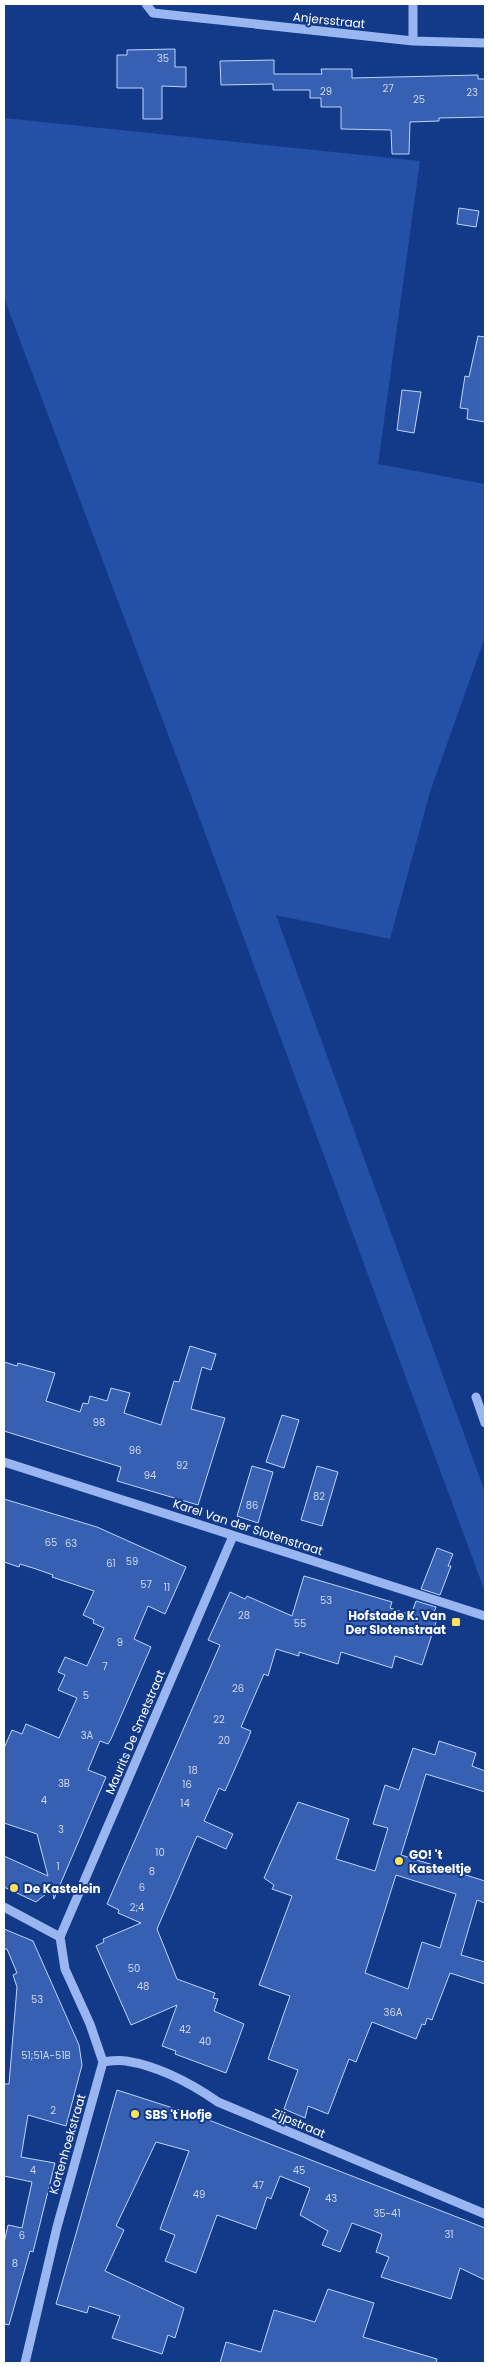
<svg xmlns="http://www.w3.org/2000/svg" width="489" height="2367" font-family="Poppins,sans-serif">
  <rect width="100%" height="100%" fill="#133989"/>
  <!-- green -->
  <path fill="#2550a8" d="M 4,118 L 420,161 L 378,464 L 485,484 L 485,637 L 430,792 L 390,939 L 276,915 L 485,1492 L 485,1592 L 198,814 L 4,298 Z"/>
  <!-- building -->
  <path fill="#375fb2" stroke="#bfd4fc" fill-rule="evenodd" d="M 175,49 L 175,67 L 186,67 L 186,87 L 162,86 L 162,119 L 143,119 L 143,88 L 117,88 L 117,55 L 127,55 L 127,50 Z
    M 274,60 L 274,74 L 322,74 L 321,69 L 352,69 L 352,78 L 478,75 L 478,79 L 485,79 L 485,117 L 439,118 L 439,121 L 410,122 L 409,154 L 392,154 L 391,130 L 341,129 L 341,107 L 321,107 L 321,98 L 310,98 L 310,90 L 273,90 L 273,84 L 221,85 L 220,61 Z
    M 459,208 L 479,211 L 476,227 L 457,224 Z
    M 478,336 L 485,337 L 485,422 L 467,419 L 468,409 L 460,408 L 465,376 L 469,377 Z
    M 402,390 L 421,392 L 414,433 L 397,430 Z
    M 190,1346 L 216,1354 L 211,1370 L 202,1367 L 191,1409 L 225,1418 L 198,1505 L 117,1481 L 121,1467 L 4,1431 L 4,1362 L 17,1366 L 18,1363 L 55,1373 L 46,1401 L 80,1412 L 83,1403 L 88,1404 L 90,1396 L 107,1401 L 111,1388 L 130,1393 L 124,1413 L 161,1425 L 174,1381 L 179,1382 Z
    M 282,1415 L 299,1420 L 284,1468 L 266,1462 Z
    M 252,1466 L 273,1472 L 258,1523 L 237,1516 Z
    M 317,1466 L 338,1472 L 322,1526 L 301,1520 Z
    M 4,1499 L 97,1527 L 186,1567 L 165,1614 L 148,1606 L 134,1639 L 151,1647 L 111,1739 L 108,1744 L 100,1741 L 88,1770 L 106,1777 L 54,1899 L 52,1889 L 36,1902 L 4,1887 L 4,1856 L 48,1876 L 37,1834 L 4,1823 L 4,1748 L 12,1730 L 22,1734 L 26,1724 L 59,1738 L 77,1698 L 58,1690 L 65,1675 L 58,1672 L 65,1657 L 87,1666 L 104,1628 L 93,1623 L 94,1620 L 83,1615 L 94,1591 L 52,1577 L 53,1575 L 36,1569 L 20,1564 L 19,1567 L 4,1562 Z
    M 437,1548 L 453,1554 L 448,1566 L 451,1566 L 440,1595 L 421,1589 Z
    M 304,1576 L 392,1602 L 390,1608 L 411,1615 L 416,1601 L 436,1607 L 433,1615 L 438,1616 L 422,1665 L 395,1656 L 392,1668 L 341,1652 L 338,1664 L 299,1652 L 299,1656 L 276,1649 L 268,1676 L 264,1674 L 241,1727 L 251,1731 L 248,1739 L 225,1791 L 219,1788 L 204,1821 L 233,1834 L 226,1849 L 197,1836 L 157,1929 L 177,1979 L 215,1993 L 213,1998 L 218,1999 L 214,2011 L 244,2024 L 226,2073 L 175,2054 L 176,2051 L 162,2046 L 177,2005 L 131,2025 L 96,1946 L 104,1942 L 103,1939 L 141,1923 L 118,1913 L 119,1910 L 107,1904 L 220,1645 L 208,1640 L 230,1592 L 245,1599 L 247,1596 L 292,1616 Z
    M 439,1741 L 476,1753 L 472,1766 L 485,1771 L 485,1792 L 426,1774 L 401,1855 L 485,1881 L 485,1903 L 477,1900 L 461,1955 L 485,1962 L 485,1984 L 450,1973 L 432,2020 L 427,2018 L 425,2025 L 422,2024 L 416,2039 L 372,2022 L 356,2062 L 349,2059 L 328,2114 L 308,2106 L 305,2118 L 284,2109 L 298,2070 L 268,2059 L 290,1996 L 259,1985 L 292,1896 L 272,1889 L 274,1885 L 264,1878 L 298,1802 L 349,1819 L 336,1859 L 375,1871 L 388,1828 L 373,1824 L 385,1785 L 399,1790 L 413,1748 L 435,1755 ZM 396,1875 L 456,1894 L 440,1948 L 422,1942 L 408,1989 L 365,1973 Z
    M 4,1929 L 33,1941 L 79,2045 L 82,2065 L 66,2126 L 28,2115 L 21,2157 L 55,2163 L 33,2252 L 30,2251 L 9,2325 L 4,2324 L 4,2243 L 8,2225 L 22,2228 L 32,2182 L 4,2176 L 4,2084 L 9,2084 L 17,1987 L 13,1975 L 17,1973 L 7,1949 L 4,1949 Z
    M 117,2090 L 201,2117 L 485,2228 L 485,2280 L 460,2268 L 451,2299 L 381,2277 L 389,2257 L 376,2252 L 382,2234 L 352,2223 L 340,2252 L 322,2245 L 328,2231 L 300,2215 L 310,2188 L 280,2176 L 271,2199 L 267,2197 L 256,2229 L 217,2215 L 196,2273 L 165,2261 L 175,2235 L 160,2229 L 189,2151 L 156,2142 L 116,2226 L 124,2230 L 105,2271 L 184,2308 L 175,2338 L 168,2335 L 162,2354 L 112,2338 L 120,2316 L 89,2306 L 87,2313 L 56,2304 Z
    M 328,2289 L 374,2303 L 363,2337 L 437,2359 L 436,2363 L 220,2363 L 226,2342 L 261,2352 L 274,2310 L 315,2322 Z"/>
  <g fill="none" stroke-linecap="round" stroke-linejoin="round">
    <!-- minor -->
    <path stroke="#99b6f0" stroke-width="9" d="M 146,4 L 153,13 L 413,41 L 485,43
      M 413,4 L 413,41
      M 476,1397 L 485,1423
      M 4,1462 L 485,1616
      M 4,1907 L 60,1937
      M 60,1937 L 233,1536
      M 103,2062 C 110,2061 119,2060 126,2061 C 158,2066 192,2084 218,2102 L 485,2214
      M 25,2363 L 57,2227 L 103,2062 L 90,2024 L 65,1969 L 60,1937"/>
  </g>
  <!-- markers -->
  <g fill="#ffe258" stroke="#133989" stroke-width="2">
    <rect x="451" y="1617" width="10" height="10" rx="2.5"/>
    <circle cx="399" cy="1861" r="5"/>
    <circle cx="14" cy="1888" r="5"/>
    <circle cx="135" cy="2114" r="5"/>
  </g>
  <g text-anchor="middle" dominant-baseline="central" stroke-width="4" stroke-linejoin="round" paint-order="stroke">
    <!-- number labels -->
    <g font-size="10" fill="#cdd7ec">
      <text x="163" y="58">35</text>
      <text x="388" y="88">27</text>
      <text x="326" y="91">29</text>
      <text x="472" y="92">23</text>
      <text x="419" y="99">25</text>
      <text x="99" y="1422">98</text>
      <text x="135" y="1450">96</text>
      <text x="182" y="1465">92</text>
      <text x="150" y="1475">94</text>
      <text x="319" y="1496">82</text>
      <text x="252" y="1505">86</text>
      <text x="51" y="1542">65</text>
      <text x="71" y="1543">63</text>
      <text x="132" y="1561">59</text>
      <text x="111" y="1563">61</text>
      <text x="146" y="1584">57</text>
      <text x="167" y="1587">11</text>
      <text x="326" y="1600">53</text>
      <text x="244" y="1615">28</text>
      <text x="300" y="1623">55</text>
      <text x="120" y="1642">9</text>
      <text x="105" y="1666">7</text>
      <text x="238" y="1688">26</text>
      <text x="86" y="1695">5</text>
      <text x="219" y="1719">22</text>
      <text x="87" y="1735">3A</text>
      <text x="224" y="1740">20</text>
      <text x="193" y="1770">18</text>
      <text x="64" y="1783">3B</text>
      <text x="187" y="1784">16</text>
      <text x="44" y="1800">4</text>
      <text x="185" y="1803">14</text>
      <text x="61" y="1829">3</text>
      <text x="160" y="1852">10</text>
      <text x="58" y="1866">1</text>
      <text x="152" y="1871">8</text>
      <text x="142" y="1887">6</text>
      <text x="137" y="1907">2;4</text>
      <text x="134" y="1968">50</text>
      <text x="143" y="1986">48</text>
      <text x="37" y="1999">53</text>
      <text x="393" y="2012">36A</text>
      <text x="185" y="2029">42</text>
      <text x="205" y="2041">40</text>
      <text x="46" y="2055">51;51A-51B</text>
      <text x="53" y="2110">2</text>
      <text x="33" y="2170">4</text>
      <text x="299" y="2170">45</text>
      <text x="258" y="2185">47</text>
      <text x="199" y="2194">49</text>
      <text x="331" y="2198">43</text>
      <text x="387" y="2213">35-41</text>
      <text x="449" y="2234">31</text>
      <text x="22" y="2235">6</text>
      <text x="15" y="2263">8</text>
    </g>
    <!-- street labels -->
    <g font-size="12" fill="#fff" stroke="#133989">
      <text transform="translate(329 20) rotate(6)">Anjersstraat</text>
      <text transform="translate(248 1527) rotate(18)">Karel Van der Slotenstraat</text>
      <text transform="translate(135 1732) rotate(-67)">Maurits De Smetstraat</text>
      <text transform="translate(299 2123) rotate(23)">Zijpstraat</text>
      <text transform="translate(67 2144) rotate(-74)">Kortenhoekstraat</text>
    </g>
    <!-- poi labels -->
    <g font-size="12" font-weight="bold" fill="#fff" stroke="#133989" text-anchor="start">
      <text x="446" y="1615" text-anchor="end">Hofstade K. Van<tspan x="446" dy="14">Der Slotenstraat</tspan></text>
      <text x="409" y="1854">GO! 't<tspan x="409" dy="14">Kasteeltje</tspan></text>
      <text x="24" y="1888">De Kastelein</text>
      <text x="145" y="2114">SBS 't Hofje</text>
    </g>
  </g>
  <!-- border -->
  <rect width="489" height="2367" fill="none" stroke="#ffffff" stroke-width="10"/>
</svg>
